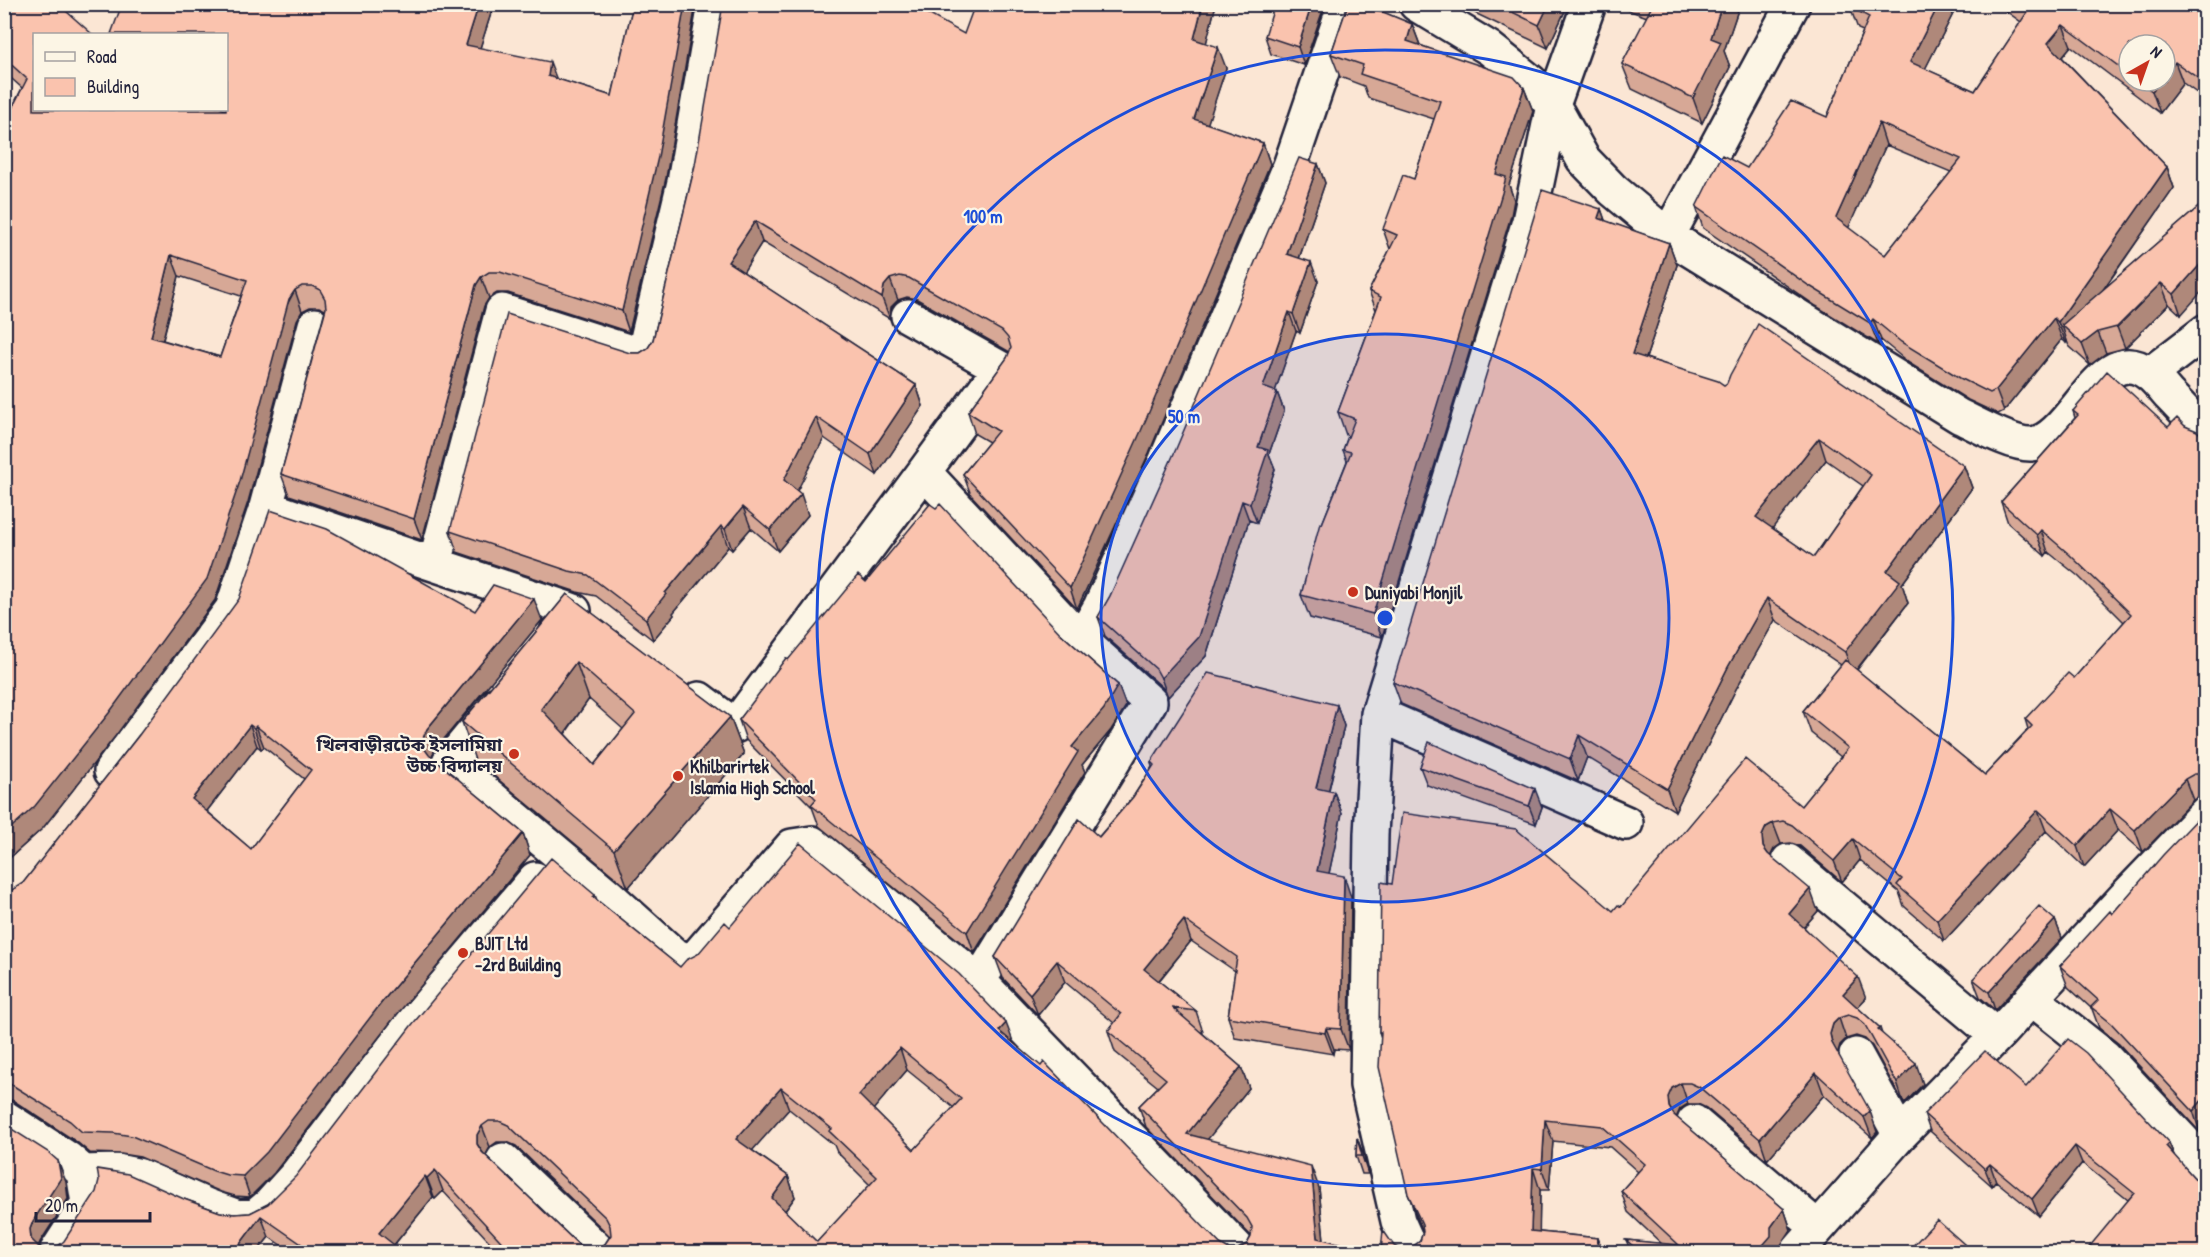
<svg xmlns="http://www.w3.org/2000/svg" width="2210" height="1257" font-family="'Patrick Hand','Noto Sans Bengali',sans-serif">
  <rect width="100%" height="100%" fill="#fbe6d4"/>
  <filter id="ink" filterUnits="userSpaceOnUse"><feTurbulence type="fractalNoise" baseFrequency=".0167" numOctaves="2"/><feDisplacementMap in="SourceGraphic" scale="12" xChannelSelector="R" yChannelSelector="G"/><feConvolveMatrix kernelMatrix="1 2 1 2 8 2 1 2 1" color-interpolation-filters="sRGB"/></filter>
  <g filter="url(#ink)">
    <g fill="none" stroke-linecap="round" stroke-linejoin="round">
      <!-- minor casing -->
      <g stroke="#22223b" stroke-width="38">
        <path id="minor" d="M 1416,4 L 1489,48 L 1530,81 L 1553,105 L 1583,159 L 1613,190 L 1668,236 L 1959,416 C 1976,424 2013,445 2031,444 C 2074,441 2100,337 2149,374 C 2156,379 2162,387 2168,394 C 2181,407 2193,421 2206,434
          M 1668,236 L 1793,4
          M 908,316 L 1000,368 L 924,472
          M 2150,374 L 2206,331
          M 266,507 C 368,543 471,576 574,611 L 557,632
          M 435,563 L 502,311 L 643,356 L 684,182 L 715,4
          M 699,699 L 735,726 L 924,472 L 1081,640
          M 497,704 L 449,762 L 610,897 L 673,954 L 691,963 L 792,846 L 812,843 L 979,981
          M 1378,714 L 1626,823
          M 111,771 L 232,609 L 266,507 L 315,325
          M 1788,861 L 1997,1036
          M 2031,998 L 2105,1057 L 2206,1165
          M 1856,1055 L 1900,1135
          M 4,1117 L 67,1158 L 83,1172 L 88,1203 L 56,1252
          M 1694,1122 L 1818,1228
          M 503,1160 L 600,1252
          M 83,1172 L 117,1171 L 141,1176 L 208,1206 L 238,1217 L 257,1215 L 270,1204 L 297,1174 L 408,1028 L 535,879
          M 1241,1252 L 979,981 L 1150,702 L 1081,640 L 1100,607 L 1166,460 L 1290,166 L 1345,4
          M 1412,1252 L 1398,1221 L 1367,1085 L 1371,834 L 1378,714 L 1529,221 L 1553,105 L 1589,4
          M 1797,1252 L 1900,1135 L 1997,1036 L 2125,897 L 2206,813"/>
      </g>
      <!-- minor -->
      <use href="#minor" stroke="#fcf5e5" stroke-width="33"/>
    </g>
    <!-- wall -->
    <path fill="#d7a896" stroke="#22223b" stroke-width="1.5" fill-rule="evenodd" d="M 4,4 L 34,34 L 226,110 L 200,5 L 210,6 L 213,4 L 494,4 L 480,48 L 557,79 L 612,96 L 633,5 L 631,4 L 696,4 L 666,178 L 629,332 L 508,293 L 497,293 L 489,298 L 484,306 L 422,540 L 289,495 L 281,474 L 325,310 L 319,307 L 310,307 L 302,311 L 297,320 L 248,502 L 215,600 L 117,734 L 43,828 L 4,863 L 4,124 L 22,88 L 4,72 ZM 179,276 L 241,296 L 220,357 L 163,340 Z
      M 1216,4 L 1206,43 L 1226,68 L 1207,124 L 1263,143 L 1270,164 L 1149,453 L 1077,609 L 971,495 L 963,474 L 989,442 L 975,434 L 968,412 L 1007,358 L 1010,352 L 917,299 L 907,297 L 898,300 L 891,307 L 890,319 L 762,242 L 743,272 L 916,385 L 923,406 L 877,475 L 824,438 L 797,490 L 808,515 L 778,551 L 751,528 L 732,550 L 728,547 L 673,613 L 674,615 L 653,640 L 596,596 L 577,592 L 457,552 L 450,531 L 630,353 L 640,353 L 648,348 L 653,340 L 695,165 L 964,34 Z
      M 1325,4 L 1304,65 L 1271,54 L 1265,36 Z
      M 1348,4 L 1377,4 L 1375,9 L 1412,24 L 1420,45 L 1524,88 L 1533,111 L 1509,185 L 1514,200 L 1511,216 L 1382,637 L 1310,618 L 1301,595 L 1322,524 L 1347,461 L 1343,450 L 1348,436 L 1346,435 L 1338,412 L 1376,310 L 1369,291 L 1390,249 L 1383,229 L 1414,179 L 1434,119 L 1368,98 L 1364,86 L 1340,77 L 1331,54 Z
      M 1456,4 L 1568,4 L 1548,48 Z
      M 1623,4 L 1740,4 L 1724,51 L 1730,67 L 1702,123 L 1632,89 L 1622,64 L 1647,17 L 1625,9 Z
      M 1852,4 L 1958,4 L 1925,69 L 1975,91 L 2021,22 L 1996,4 L 2205,4 L 2205,99 L 2183,83 L 2160,113 L 2071,46 L 2062,57 L 2167,167 L 2174,188 L 2104,289 L 2202,204 L 2181,315 L 2169,304 L 2125,348 L 2106,353 L 2090,365 L 2069,346 L 2067,341 L 2066,343 L 2062,339 L 2004,411 L 1998,414 L 1968,400 L 1909,363 L 1881,340 L 1878,344 L 1816,306 L 1703,228 L 1696,207 L 1747,168 L 1827,117 L 1863,31 L 1858,29 L 1850,7 ZM 2129,45 L 2165,81 L 2129,81 ZM 1886,145 L 1951,172 L 1885,255 L 1848,228 Z
      M 2205,118 L 2205,144 L 2199,126 Z
      M 1318,164 L 1325,183 L 1299,259 L 1318,281 L 1300,333 L 1296,331 L 1275,391 L 1277,392 L 1284,411 L 1269,454 L 1275,469 L 1257,523 L 1249,520 L 1206,656 L 1168,697 L 1163,688 L 1105,636 L 1098,617 L 1110,596 Z
      M 1601,209 L 1605,221 L 1669,243 L 1677,265 L 1646,358 L 1724,385 L 1964,466 L 1972,488 L 1902,584 L 1908,603 L 1857,670 L 1985,775 L 2028,729 L 2025,719 L 2074,678 L 2124,622 L 2078,576 L 2048,552 L 2045,556 L 2008,523 L 2001,502 L 2075,418 L 2073,411 L 2168,427 L 2185,426 L 2205,439 L 2205,795 L 2201,795 L 2193,800 L 2143,852 L 2118,830 L 2084,867 L 2046,831 L 1944,941 L 1904,906 L 1899,892 L 1860,860 L 1842,882 L 1800,846 L 1791,843 L 1781,844 L 1774,849 L 1770,856 L 1818,911 L 1804,927 L 1866,998 L 1857,1007 L 1880,1028 L 1882,1034 L 1923,1084 L 1904,1104 L 1872,1046 L 1865,1039 L 1856,1036 L 1846,1039 L 1840,1045 L 1838,1054 L 1877,1132 L 1872,1138 L 1824,1095 L 1767,1160 L 1706,1108 L 1698,1104 L 1688,1104 L 1680,1109 L 1676,1117 L 1784,1209 L 1791,1230 L 1779,1248 L 1779,1252 L 1631,1252 L 1626,1240 L 1662,1244 L 1628,1212 L 1621,1191 L 1638,1172 L 1610,1147 L 1553,1141 L 1549,1190 L 1540,1190 L 1539,1232 L 1598,1238 L 1603,1252 L 1381,1252 L 1394,1246 L 1402,1249 L 1411,1248 L 1420,1241 L 1423,1232 L 1408,1194 L 1381,1038 L 1379,1032 L 1392,884 L 1613,911 L 1801,806 L 1841,757 L 1811,733 L 1803,711 L 1841,665 L 1775,620 L 1736,689 L 1675,811 L 1587,757 L 1578,781 L 1401,704 L 1393,682 ZM 1826,460 L 1863,486 L 1814,557 L 1772,528 Z
      M 866,582 L 1060,633 L 1118,685 L 1126,706 L 1111,730 L 1082,765 L 1085,772 L 974,953 L 819,826 L 812,807 L 746,740 L 739,720 L 788,660 Z
      M 567,594 L 730,717 L 744,754 L 628,888 L 475,760 L 462,722 ZM 589,699 L 623,729 L 594,765 L 565,734 Z
      M 475,611 L 542,620 L 435,750 L 431,757 L 523,833 L 530,855 L 390,1023 L 274,1173 L 250,1197 L 235,1196 L 221,1192 L 140,1157 L 121,1154 L 90,1153 L 77,1142 L 14,1101 L 4,1098 L 4,897 L 23,883 L 139,735 ZM 257,746 L 261,749 L 264,747 L 304,779 L 251,849 L 207,811 Z
      M 1337,705 L 1344,726 L 1329,790 L 1334,792 L 1342,813 L 1329,873 L 1351,897 L 1349,1050 L 1334,1049 L 1333,1054 L 1235,1038 L 1228,1017 L 1235,971 L 1191,941 L 1159,981 L 1196,1011 L 1203,1032 L 1201,1032 L 1241,1067 L 1249,1088 L 1207,1139 L 1319,1188 L 1324,1240 L 1376,1252 L 499,1252 L 443,1191 L 435,1199 L 433,1197 L 394,1245 L 403,1252 L 291,1252 L 269,1237 L 257,1252 L 4,1252 L 66,1182 L 68,1199 L 40,1242 L 39,1247 L 48,1250 L 57,1247 L 184,1199 L 220,1212 L 234,1214 L 250,1213 L 268,1204 L 595,895 L 597,900 L 680,967 L 698,954 L 730,927 L 1013,1043 L 1220,1244 L 1229,1249 L 1238,1249 L 1247,1244 L 1251,1236 L 1146,1127 L 1139,1106 L 1158,1087 L 1115,1052 L 1108,1031 L 1114,1023 L 1065,982 L 1038,1015 L 1003,978 L 995,957 L 1133,797 L 1152,767 L 1151,762 ZM 907,1070 L 954,1108 L 914,1150 L 873,1109 ZM 789,1109 L 834,1145 L 837,1152 L 870,1185 L 817,1242 L 785,1211 L 795,1197 L 788,1176 L 752,1150 ZM 497,1142 L 507,1142 L 516,1146 L 610,1236 L 605,1244 L 597,1249 L 589,1249 L 579,1245 L 485,1155 L 490,1147 Z
      M 1420,767 L 1542,807 L 1536,824 L 1427,785 Z
      M 2205,811 L 2205,1126 L 2200,1132 L 2119,1044 L 2099,1028 L 2092,1009 L 2068,987 L 2060,966 L 2112,914 Z
      M 2055,920 L 2062,938 L 1995,1010 L 1980,997 L 1973,979 Z
      M 2026,1087 L 2169,1143 L 2174,1155 L 2128,1200 L 2082,1163 L 2039,1216 L 1996,1181 L 1992,1186 L 1930,1131 L 1924,1114 Z
      M 1357,1138 L 1364,1156 L 1368,1174 L 1362,1174 L 1356,1156 Z"/>
    <!-- shaded-wall -->
    <path fill="#af887a" stroke="#22223b" stroke-width="1.5" d="M 479,4 L 494,4 L 474,67 L 466,45 Z
      M 685,4 L 696,4 L 666,178 L 629,332 L 622,311 Z
      M 1203,4 L 1216,4 L 1202,60 L 1194,39 Z
      M 1312,4 L 1325,4 L 1304,65 L 1298,47 Z
      M 1361,4 L 1377,4 L 1369,27 Z
      M 1549,4 L 1568,4 L 1548,48 L 1539,25 Z
      M 1722,4 L 1740,4 L 1724,51 L 1730,67 L 1702,123 L 1693,98 L 1711,38 Z
      M 1939,4 L 1958,4 L 1918,83 L 1910,62 Z
      M 1412,24 L 1421,48 L 1407,41 Z
      M 2063,25 L 2071,46 L 2056,64 L 2048,43 Z
      M 1218,47 L 1226,68 L 1202,141 L 1194,119 Z
      M 550,62 L 558,83 L 548,76 Z
      M 2175,62 L 2183,83 L 2160,113 L 2152,91 L 2161,81 L 2165,81 L 2165,75 Z
      M 1524,88 L 1533,111 L 1509,185 L 1514,200 L 1511,216 L 1382,637 L 1373,614 L 1496,174 Z
      M 1879,123 L 1886,145 L 1843,240 L 1836,218 Z
      M 1263,143 L 1270,164 L 1149,453 L 1077,609 L 1070,588 Z
      M 1318,164 L 1325,183 L 1294,273 L 1287,254 Z
      M 2167,167 L 2174,188 L 2072,334 L 2062,325 L 2067,341 L 2066,343 L 2058,322 Z
      M 1601,209 L 1609,231 L 1598,218 Z
      M 755,221 L 762,242 L 736,284 L 728,262 Z
      M 1669,243 L 1677,265 L 1640,376 L 1632,354 Z
      M 171,255 L 179,276 L 158,358 L 151,337 Z
      M 2205,259 L 2205,288 L 2181,315 L 2174,294 Z
      M 1311,262 L 1318,281 L 1300,333 L 1293,314 Z
      M 481,277 L 489,298 L 484,306 L 422,540 L 414,519 L 476,285 Z
      M 890,279 L 898,300 L 891,307 L 890,319 L 882,298 L 884,286 Z
      M 2161,283 L 2169,304 L 2125,348 L 2117,327 Z
      M 295,290 L 302,311 L 297,320 L 248,502 L 215,600 L 117,734 L 43,828 L 4,863 L 4,834 Z
      M 1289,312 L 1296,331 L 1270,406 L 1263,387 Z
      M 2054,318 L 2062,339 L 2004,411 L 1996,390 Z
      M 1873,319 L 1881,340 L 1878,344 L 1870,323 Z
      M 2098,332 L 2106,353 L 2090,365 L 2082,344 Z
      M 916,385 L 923,406 L 877,475 L 870,454 Z
      M 1277,392 L 1284,411 L 1269,454 L 1275,469 L 1257,523 L 1250,504 L 1258,447 Z
      M 816,417 L 824,438 L 792,501 L 784,480 Z
      M 1819,438 L 1826,460 L 1764,539 L 1756,517 Z
      M 1964,466 L 1972,488 L 1902,584 L 1908,603 L 1853,674 L 1845,652 L 1887,571 Z
      M 801,494 L 808,515 L 778,551 L 770,530 Z
      M 1242,501 L 1249,520 L 1206,656 L 1168,697 L 1161,678 Z
      M 743,507 L 751,528 L 732,550 L 725,529 Z
      M 721,526 L 728,547 L 673,613 L 674,615 L 653,640 L 646,619 L 665,593 Z
      M 2041,530 L 2048,552 L 2045,556 L 2037,535 Z
      M 1767,598 L 1775,620 L 1736,689 L 1675,811 L 1667,789 L 1728,667 Z
      M 534,599 L 542,620 L 435,750 L 430,759 L 424,748 L 423,738 L 427,729 Z
      M 576,662 L 589,699 L 555,747 L 541,709 Z
      M 1118,685 L 1126,706 L 1111,730 L 1082,765 L 1085,772 L 974,953 L 967,932 L 1072,747 Z
      M 1337,705 L 1344,726 L 1324,809 L 1316,788 Z
      M 730,717 L 744,754 L 628,888 L 614,850 Z
      M 250,725 L 257,746 L 200,820 L 192,799 Z
      M 256,726 L 264,747 L 261,749 L 254,728 Z
      M 1579,735 L 1587,757 L 1578,781 L 1570,759 Z
      M 2185,779 L 2193,800 L 2143,852 L 2135,830 Z
      M 1535,789 L 1542,807 L 1536,824 L 1529,806 Z
      M 1334,792 L 1342,813 L 1325,892 L 1317,871 Z
      M 2110,809 L 2118,830 L 2084,867 L 2077,846 Z
      M 2038,810 L 2046,831 L 1944,941 L 1937,920 Z
      M 1773,823 L 1781,844 L 1774,849 L 1770,857 L 1763,847 L 1762,836 L 1766,827 Z
      M 523,833 L 530,855 L 390,1023 L 274,1173 L 250,1197 L 243,1176 L 382,1002 Z
      M 1853,839 L 1860,860 L 1842,882 L 1834,861 Z
      M 1344,876 L 1351,897 L 1349,1050 L 1341,1029 Z
      M 1810,889 L 1818,911 L 1797,935 L 1789,914 Z
      M 1184,920 L 1191,941 L 1151,990 L 1144,969 Z
      M 2055,920 L 2062,938 L 1995,1010 L 1989,992 Z
      M 1057,961 L 1065,982 L 1038,1015 L 1030,994 Z
      M 1858,977 L 1866,998 L 1850,1015 L 1843,994 Z
      M 1839,1018 L 1846,1039 L 1840,1045 L 1837,1055 L 1832,1043 L 1830,1034 L 1833,1024 Z
      M 1006,1023 L 1014,1044 L 999,1031 Z
      M 1326,1028 L 1334,1049 L 1333,1054 L 1325,1033 Z
      M 900,1048 L 907,1070 L 867,1117 L 859,1095 Z
      M 1916,1063 L 1923,1084 L 1904,1104 L 1897,1083 Z
      M 1241,1067 L 1249,1088 L 1195,1155 L 1187,1134 Z
      M 1816,1073 L 1824,1095 L 1767,1160 L 1760,1139 Z
      M 1681,1083 L 1688,1104 L 1680,1109 L 1676,1118 L 1669,1107 L 1668,1097 L 1672,1088 Z
      M 781,1088 L 789,1109 L 744,1160 L 736,1139 Z
      M 2203,1099 L 2205,1106 L 2205,1126 L 2200,1132 L 2193,1111 Z
      M 1870,1111 L 1877,1132 L 1872,1138 L 1864,1117 Z
      M 1545,1120 L 1553,1141 L 1549,1190 L 1542,1169 Z
      M 482,1126 L 490,1147 L 485,1156 L 477,1144 L 477,1135 Z
      M 1357,1138 L 1364,1156 L 1368,1174 L 1362,1156 Z
      M 2169,1143 L 2176,1160 L 2166,1146 Z
      M 2075,1146 L 2082,1163 L 2039,1216 L 2032,1199 Z
      M 58,1161 L 66,1182 L 68,1199 L 40,1242 L 37,1250 L 31,1239 L 30,1229 Z
      M 1990,1164 L 1996,1181 L 1992,1186 L 1985,1169 Z
      M 1311,1166 L 1319,1188 L 1325,1252 L 1318,1238 Z
      M 1533,1168 L 1540,1190 L 1539,1252 L 1531,1231 Z
      M 435,1170 L 443,1191 L 435,1199 L 427,1178 Z
      M 425,1176 L 433,1197 L 388,1252 L 379,1233 Z
      M 788,1176 L 795,1197 L 779,1219 L 772,1198 Z
      M 1784,1209 L 1791,1230 L 1779,1248 L 1779,1252 L 1757,1252 L 1771,1227 Z
      M 261,1216 L 269,1237 L 257,1252 L 234,1252 Z
      M 1598,1238 L 1603,1252 L 1596,1252 Z"/>
    <!-- building -->
    <path fill="#fac3ae" stroke="#22223b" stroke-width="1.5" fill-rule="evenodd" d="M 4,4 L 58,4 L 92,34 L 34,34 L 34,110 L 226,110 L 226,34 L 111,34 L 122,4 L 197,4 L 210,6 L 213,4 L 479,4 L 466,45 L 550,62 L 548,76 L 612,96 L 633,4 L 685,4 L 658,157 L 622,311 L 500,272 L 489,272 L 481,277 L 476,285 L 414,519 L 281,474 L 326,308 L 325,299 L 320,290 L 312,286 L 302,286 L 295,290 L 289,299 L 240,481 L 207,579 L 109,713 L 35,806 L 4,834 L 4,124 L 27,79 L 4,58 ZM 171,255 L 247,280 L 220,357 L 151,337 Z
      M 723,4 L 910,4 L 964,34 L 975,4 L 1203,4 L 1194,39 L 1218,47 L 1194,119 L 1263,143 L 1141,431 L 1070,588 L 963,474 L 998,431 L 968,412 L 1007,358 L 1011,348 L 1008,338 L 1002,331 L 909,278 L 900,276 L 890,279 L 884,286 L 882,298 L 755,221 L 728,262 L 916,385 L 870,454 L 816,417 L 784,480 L 801,494 L 770,530 L 743,507 L 725,529 L 721,526 L 665,593 L 666,594 L 646,619 L 588,575 L 569,571 L 450,531 L 507,314 L 630,353 L 640,353 L 648,348 L 653,340 L 695,165 Z
      M 1275,4 L 1312,4 L 1298,47 L 1265,36 Z
      M 1348,4 L 1364,4 L 1412,24 L 1407,41 L 1514,77 L 1524,88 L 1496,174 L 1506,177 L 1502,193 L 1373,614 L 1301,595 L 1320,523 L 1322,524 L 1351,452 L 1343,450 L 1355,419 L 1338,412 L 1381,297 L 1369,291 L 1397,235 L 1383,229 L 1403,175 L 1414,179 L 1440,101 L 1360,74 L 1363,65 L 1331,54 Z
      M 1496,4 L 1549,4 L 1539,25 Z
      M 1653,4 L 1722,4 L 1711,38 L 1721,42 L 1693,98 L 1622,64 Z
      M 1852,4 L 1939,4 L 1910,62 L 1975,91 L 2028,11 L 2019,4 L 2205,4 L 2205,83 L 2175,62 L 2165,75 L 2165,45 L 2129,45 L 2129,74 L 2063,25 L 2048,43 L 2167,167 L 2058,322 L 2054,318 L 1996,390 L 1990,393 L 1960,378 L 1901,342 L 1873,319 L 1870,323 L 1808,285 L 1696,207 L 1722,155 L 1747,168 L 1791,101 L 1827,117 L 1869,17 L 1850,7 ZM 1879,123 L 1961,159 L 1885,255 L 1836,218 Z
      M 2138,81 L 2161,81 L 2152,91 Z
      M 2205,118 L 2205,131 L 2199,126 Z
      M 1299,158 L 1318,164 L 1287,254 L 1311,262 L 1293,314 L 1289,312 L 1263,387 L 1277,392 L 1258,447 L 1268,450 L 1250,504 L 1242,501 L 1199,637 L 1161,678 L 1156,669 L 1098,617 L 1110,596 L 1176,449 Z
      M 1542,190 L 1601,209 L 1598,218 L 1669,243 L 1632,354 L 1718,381 L 1724,385 L 1727,383 L 1730,375 L 1758,324 L 1964,466 L 1887,571 L 1900,581 L 1845,652 L 1767,598 L 1728,667 L 1667,789 L 1579,735 L 1570,759 L 1393,682 ZM 1819,438 L 1871,475 L 1814,557 L 1756,517 Z
      M 2202,204 L 2205,208 L 2205,259 L 2174,294 L 2161,283 L 2117,327 L 2098,332 L 2082,344 L 2062,325 Z
      M 2107,371 L 2168,427 L 2177,418 L 2185,426 L 2197,431 L 2205,439 L 2205,775 L 2203,774 L 2194,774 L 2185,779 L 2135,830 L 2110,809 L 2077,846 L 2038,810 L 1937,920 L 1897,885 L 1902,879 L 1853,839 L 1834,861 L 1792,825 L 1783,821 L 1773,823 L 1766,827 L 1762,836 L 1763,847 L 1768,854 L 1810,889 L 1789,914 L 1858,977 L 1843,994 L 1880,1028 L 1878,1030 L 1916,1063 L 1897,1083 L 1865,1025 L 1857,1018 L 1848,1015 L 1839,1018 L 1833,1024 L 1830,1034 L 1832,1043 L 1870,1111 L 1864,1117 L 1816,1073 L 1760,1139 L 1699,1087 L 1690,1083 L 1681,1083 L 1672,1088 L 1668,1097 L 1669,1107 L 1674,1115 L 1784,1209 L 1771,1227 L 1771,1236 L 1757,1252 L 1640,1252 L 1626,1240 L 1679,1245 L 1621,1191 L 1645,1164 L 1602,1126 L 1545,1120 L 1542,1169 L 1533,1168 L 1531,1231 L 1598,1238 L 1596,1252 L 1381,1252 L 1383,1230 L 1394,1246 L 1402,1249 L 1411,1248 L 1420,1241 L 1423,1232 L 1422,1224 L 1408,1194 L 1379,1067 L 1381,1032 L 1379,1032 L 1381,882 L 1392,884 L 1402,813 L 1516,829 L 1613,911 L 1618,905 L 1621,907 L 1745,759 L 1801,806 L 1848,748 L 1803,711 L 1845,660 L 1985,775 L 2032,726 L 2025,719 L 2068,673 L 2074,678 L 2131,614 L 2070,555 L 2041,530 L 2037,535 L 2001,502 L 2078,415 L 2073,411 Z
      M 930,504 L 936,508 L 940,504 L 1060,633 L 1118,685 L 1104,709 L 1072,747 L 1078,752 L 967,932 L 811,805 L 816,799 L 739,720 L 786,658 L 788,660 L 858,575 L 866,582 Z
      M 270,510 L 327,529 L 475,611 L 493,585 L 534,599 L 427,729 L 423,738 L 424,748 L 429,755 L 523,833 L 382,1002 L 267,1152 L 243,1176 L 227,1175 L 214,1171 L 132,1136 L 113,1133 L 82,1132 L 70,1121 L 4,1080 L 4,897 L 7,893 L 23,883 L 139,735 L 239,599 ZM 250,725 L 254,728 L 256,726 L 311,770 L 251,849 L 192,799 Z
      M 567,594 L 730,717 L 614,850 L 462,722 ZM 576,662 L 635,714 L 594,765 L 541,709 Z
      M 1208,673 L 1337,705 L 1316,788 L 1334,792 L 1317,871 L 1344,876 L 1341,1029 L 1326,1028 L 1325,1033 L 1228,1017 L 1237,957 L 1184,920 L 1144,969 L 1196,1011 L 1173,1008 L 1241,1067 L 1187,1134 L 1311,1166 L 1318,1238 L 1376,1252 L 511,1252 L 435,1170 L 427,1178 L 425,1176 L 379,1233 L 403,1252 L 313,1252 L 261,1216 L 234,1252 L 4,1252 L 4,1124 L 48,1152 L 58,1161 L 61,1178 L 33,1221 L 30,1229 L 31,1239 L 38,1246 L 48,1250 L 57,1247 L 64,1241 L 96,1192 L 99,1180 L 97,1169 L 128,1174 L 184,1199 L 220,1212 L 234,1214 L 250,1213 L 268,1204 L 296,1176 L 411,1026 L 551,858 L 595,895 L 593,897 L 680,967 L 686,960 L 698,954 L 725,922 L 730,927 L 800,843 L 959,974 L 1006,1023 L 999,1031 L 1041,1066 L 1044,1062 L 1220,1244 L 1229,1249 L 1238,1249 L 1247,1244 L 1251,1237 L 1252,1227 L 1247,1218 L 1139,1106 L 1166,1079 L 1108,1031 L 1121,1014 L 1057,961 L 1030,994 L 995,957 L 1079,819 L 1099,837 L 1133,797 L 1154,765 L 1151,762 ZM 900,1048 L 961,1099 L 914,1150 L 859,1095 ZM 781,1088 L 832,1129 L 829,1131 L 877,1177 L 817,1242 L 772,1198 L 788,1176 L 736,1139 ZM 489,1121 L 499,1121 L 508,1125 L 606,1218 L 610,1226 L 611,1235 L 605,1244 L 597,1249 L 589,1249 L 579,1245 L 482,1152 L 477,1144 L 477,1135 L 482,1126 Z
      M 1429,742 L 1535,789 L 1529,806 L 1420,767 Z
      M 2205,811 L 2205,1102 L 2203,1099 L 2193,1111 L 2111,1023 L 2091,1007 L 2098,1000 L 2060,966 L 2110,911 L 2112,914 L 2163,855 Z
      M 2039,906 L 2055,920 L 1989,992 L 1973,979 Z
      M 2068,1039 L 2086,1053 L 2169,1143 L 2166,1146 L 2205,1190 L 2205,1252 L 2085,1252 L 2134,1193 L 2075,1146 L 2032,1199 L 1990,1164 L 1985,1169 L 1924,1114 L 1985,1051 L 2026,1087 Z
      M 1357,1138 L 1362,1156 L 1356,1156 Z
      M 1937,1220 L 1973,1252 L 1907,1252 Z"/>
  </g>
  <!-- distance rings -->
  <circle cx="1385" cy="618" r="284" fill="#1d4ed8" fill-opacity=".12"/>
  <g fill="none" stroke="#1d4ed8" stroke-width="3">
    <circle cx="1385" cy="618" r="284"/>
    <circle cx="1385" cy="618" r="568"/>
  </g>
  <!-- markers -->
  <g fill="#c8321e" stroke="#fcf5e5" stroke-width="2">
    <circle cx="1353" cy="592" r="6"/>
    <circle cx="514" cy="754" r="6"/>
    <circle cx="678" cy="776" r="6"/>
    <circle cx="463" cy="953" r="6"/>
  </g>
  <g text-anchor="middle" dominant-baseline="central" stroke-width="4.5" stroke-linejoin="round" paint-order="stroke">
    <!-- poi labels -->
    <g font-size="18" font-weight="bold" fill="#22223b" stroke="#fcf5e5" text-anchor="start">
      <text x="1365" y="592">Duniyabi Monjil</text>
      <text x="502" y="744" text-anchor="end">খিলবাড়ীরটেক ইসলামিয়া<tspan x="502" dy="21">উচ্চ বিদ্যালয়</tspan></text>
      <text x="690" y="766">Khilbarirtek<tspan x="690" dy="21">Islamia High School</tspan></text>
      <text x="475" y="943">BJIT Ltd<tspan x="475" dy="21">-2rd Building</tspan></text>
    </g>
  </g>
  <circle cx="1385" cy="618" r="9" fill="#1d4ed8" stroke="#fcf5e5" stroke-width="3"/>
  <g font-size="18" text-anchor="middle" font-weight="bold" fill="#1d4ed8" stroke="#fcf5e5" stroke-width="4.5" stroke-linejoin="round" paint-order="stroke">
    <text x="983" y="223">100 m</text>
    <text x="1184" y="423">50 m</text>
  </g>
  <!-- margin -->
  <rect width="2210" height="1257" fill="none" stroke="#fcf5e5" stroke-width="24"/>
  <rect x="12" y="12" width="2186" height="1233" fill="none" stroke="#22223b" stroke-width="2" filter="url(#ink)"/>
  <!-- legend -->
  <rect x="33" y="33" width="195" height="78" fill="#fcf5e5" stroke="#a5a1a1" stroke-width="1.5"/>
  <rect x="45" y="52" width="30" height="9" fill="#fcf5e5" stroke="#a5a1a1" stroke-width="1.5"/>
  <text x="87" y="63" font-size="18" fill="#22223b">Road</text>
  <rect x="45" y="78" width="30" height="18" fill="#fac3ae" stroke="#a5a1a1" stroke-width="1.5"/>
  <text x="87" y="93" font-size="18" fill="#22223b">Building</text>
  <!-- north arrow -->
  <g transform="translate(2147 63) rotate(40)"><circle r="28" fill="#fcf5e5" stroke="#a5a1a1" stroke-width="1.5"/>
  <path d="M0-4.5L10 22L0 15L-10 22Z" fill="#c8321e"/>
  <text y="-9" font-size="16" font-weight="bold" text-anchor="middle" fill="#22223b">N</text>
  </g>
  <!-- scale -->
  <path d="M36 1212v9h114v-9" fill="none" stroke="#22223b" stroke-width="3"/>
  <text x="45" y="1212" font-size="18" fill="#22223b" stroke="#fcf5e5" stroke-width="4.5" paint-order="stroke">20 m</text>
</svg>
